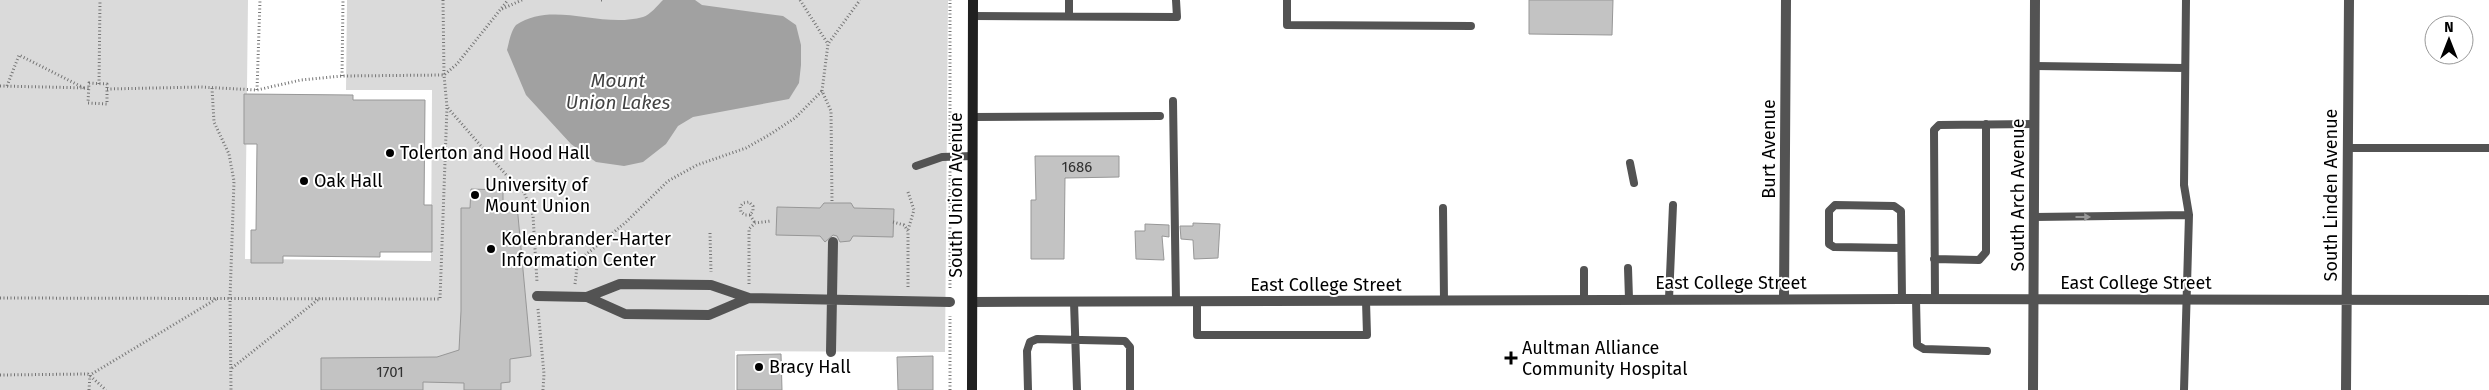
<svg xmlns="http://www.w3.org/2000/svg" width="2489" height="390" font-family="'Fira Sans',sans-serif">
  <rect width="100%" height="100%" fill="#fff"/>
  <!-- green -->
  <path fill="#dadada" d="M 0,0 L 248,0 L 245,259 L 431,261 L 432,90 L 346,90 L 347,0 L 948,0 L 945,352 L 735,351 L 735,390 L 0,390 Z"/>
  <!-- water -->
  <path fill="#a1a1a1" d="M 663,0 L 695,0 L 702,5 L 783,16 L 796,25 L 801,45 L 801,65 L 799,83 L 789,99 L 693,117 L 678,126 L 666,144 L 643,162 L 624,166 L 596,162 L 571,144 L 526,95 L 507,50 C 509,42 511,31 516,25 C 553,0 600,29 643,17 C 650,15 658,5 663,0 Z"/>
  <!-- building -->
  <path fill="#c3c3c3" stroke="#979797" d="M 1529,0 L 1613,0 L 1612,35 L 1529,34 Z
    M 244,94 L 353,95 L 353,100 L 425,100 L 424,205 L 432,205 L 432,252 L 380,252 L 380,257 L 283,256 L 283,263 L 251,263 L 251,230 L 256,230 L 257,144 L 244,144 Z
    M 1035,156 L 1119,156 L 1119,177 L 1065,178 L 1064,259 L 1031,259 L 1031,200 L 1036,200 Z
    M 471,189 L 503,190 L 503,208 L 517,205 L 531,356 L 510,359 L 510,382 L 501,383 L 501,390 L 464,390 L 464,383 L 423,382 L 423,390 L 321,390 L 321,358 L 437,357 L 459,350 L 461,311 L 461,208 L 470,208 Z
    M 824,203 L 851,203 L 854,208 L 894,209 L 893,237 L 853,236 L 850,241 L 840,242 L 837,236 L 833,235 L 825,242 L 820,236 L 776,235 L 777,207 L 820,208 Z
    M 1193,223 L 1220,224 L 1218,258 L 1194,259 L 1193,240 L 1181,239 L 1180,226 L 1193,226 Z
    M 1145,224 L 1169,225 L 1169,237 L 1162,236 L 1164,260 L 1136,259 L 1135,231 L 1145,231 Z
    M 781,354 L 782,390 L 737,390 L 737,355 Z
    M 933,356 L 933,390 L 898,390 L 897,357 Z"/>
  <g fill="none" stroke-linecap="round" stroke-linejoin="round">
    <!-- path -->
    <path stroke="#757575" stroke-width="3" stroke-dasharray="1 2.5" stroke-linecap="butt" d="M 443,0 L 444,75 L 447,107 L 508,177 L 524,192 L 533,215 L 537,282
      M 601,0 L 604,0
      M 800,0 L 828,44
      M 502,9 L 522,0
      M 342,76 L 343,0
      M 89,83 L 107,84 L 107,104 L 88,103 Z
      M 99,84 L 100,0
      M 0,86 L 89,88
      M 7,86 L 19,55 L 84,88
      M 212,88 L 214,122 L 229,154 L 234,181 L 230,298 L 231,390
      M 107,89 L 201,87 L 257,90 L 301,80 L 342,76 L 444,75 L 457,64 L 508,0
      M 257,90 L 260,0
      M 950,144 L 950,0
      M 950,168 L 950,289
      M 908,192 L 914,210 L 908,230
      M 832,201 L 831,111 L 822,91 L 828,44 L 860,0
      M 750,215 L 745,215 L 741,212 L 740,207 L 743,203 L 749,202 L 753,206 L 753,211 L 750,215 L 755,223
      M 893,222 L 904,225 L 908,231 L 908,289
      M 710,233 L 711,272
      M 575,284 L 577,267 L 583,257 L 625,223 L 668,181 L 697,165 L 746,148 L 769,135 L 795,118 L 822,91
      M 749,284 L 749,229 L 755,223 L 771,221
      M 0,298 L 440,299 L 447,107
      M 538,309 L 544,374 L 543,390
      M 232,368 L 320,298
      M 0,375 L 88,374 L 106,390
      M 89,390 L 90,375 L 218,298
      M 950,390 L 950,316"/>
    <!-- service -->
    <path stroke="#535353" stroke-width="8" d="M 1287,0 L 1287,25 L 1471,26
      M 2186,0 L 2184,185 L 2189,215
      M 973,16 L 1177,17 L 1176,0
      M 1069,16 L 1069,0
      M 2035,66 L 2185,68
      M 1173,101 L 1176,301
      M 973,117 L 1160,116
      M 2348,148 L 2489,148
      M 1630,163 L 1634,183
      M 916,166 L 942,157 L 973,156
      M 1443,208 L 1444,300
      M 2034,217 L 2189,215 L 2184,390
      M 1901,248 L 1834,247 L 1829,244 L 1829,211 L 1835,205 L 1894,206 L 1901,211 L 1902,299
      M 1934,259 L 1979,260 L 1986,252 L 1986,124
      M 1628,268 L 1629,299
      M 1584,270 L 1584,300
      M 1669,299 L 1673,205
      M 1916,299 L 1917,345 L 1924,349 L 1987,351
      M 1935,299 L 1934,130 L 1939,125 L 2034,124
      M 1197,301 L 1197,335 L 1367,335 L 1366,301
      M 1074,302 L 1077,390
      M 1028,390 L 1027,351 L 1030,342 L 1037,339 L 1125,341 L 1130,347 L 1130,390"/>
    <!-- pedestrian -->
    <path stroke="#535353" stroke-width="10" d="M 537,296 L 587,297 L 620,284 L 711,285 L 749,298 L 950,302
      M 587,297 L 625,314 L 709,315 L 749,298
      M 831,352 L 833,242"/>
    <!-- minor -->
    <path stroke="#535353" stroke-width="10" d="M 1784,299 L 1786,0
      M 973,302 L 1902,299 L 2489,300
      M 2346,390 L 2349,0"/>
    <!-- tertiary -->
    <path stroke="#535353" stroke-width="10" d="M 2033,390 L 2035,0"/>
    <!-- secondary -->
    <path stroke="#202020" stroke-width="10" d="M 972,390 L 973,0"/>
  </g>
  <!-- one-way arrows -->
  <defs><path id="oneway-solid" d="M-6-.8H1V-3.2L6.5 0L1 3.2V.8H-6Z" transform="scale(1.25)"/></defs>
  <use fill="#989898" href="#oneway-solid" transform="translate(2083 217)"/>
  <!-- markers -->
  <g fill="#000" stroke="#fff" stroke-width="2">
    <circle cx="390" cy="153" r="5"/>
    <circle cx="304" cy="181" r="5"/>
    <circle cx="475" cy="195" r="5"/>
    <circle cx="491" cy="249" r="5"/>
    <path d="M1508.5 350.5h5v5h5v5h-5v5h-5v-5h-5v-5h5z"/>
    <circle cx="759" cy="367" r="5"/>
  </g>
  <g text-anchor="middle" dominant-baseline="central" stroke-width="4" stroke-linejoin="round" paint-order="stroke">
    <!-- number labels -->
    <g font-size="15" fill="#313131">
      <text x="1077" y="167">1686</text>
      <text x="390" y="372">1701</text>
    </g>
    <!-- street labels -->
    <g font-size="18" fill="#000" stroke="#fff">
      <text transform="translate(1769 149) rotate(-90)">Burt Avenue</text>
      <text transform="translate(956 195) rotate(-90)">South Union Avenue</text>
      <text transform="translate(2018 195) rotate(-90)">South Arch Avenue</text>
      <text transform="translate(2331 195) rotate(-90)">South Linden Avenue</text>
      <text x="1731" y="283">East College Street</text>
      <text x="2136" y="283">East College Street</text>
      <text x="1326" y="285">East College Street</text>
    </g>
    <!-- poi labels -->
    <g font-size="18" fill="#000" stroke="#fff" text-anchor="start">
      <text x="400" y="153">Tolerton and Hood Hall</text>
      <text x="314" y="181">Oak Hall</text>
      <text x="485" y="185">University of<tspan x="485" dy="21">Mount Union</tspan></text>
      <text x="501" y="239">Kolenbrander-Harter<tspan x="501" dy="21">Information Center</tspan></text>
      <text x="1522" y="348">Aultman Alliance<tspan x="1522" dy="21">Community Hospital</tspan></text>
      <text x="769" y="367">Bracy Hall</text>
    </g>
    <!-- water labels -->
    <g font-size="19" font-style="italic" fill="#424242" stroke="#fff">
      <text x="618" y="80">Mount<tspan x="618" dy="22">Union Lakes</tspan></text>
    </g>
  </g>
  <!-- north arrow -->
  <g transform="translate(2449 40)"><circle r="24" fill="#ffffff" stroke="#999999"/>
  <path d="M0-4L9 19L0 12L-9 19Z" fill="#000000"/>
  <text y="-8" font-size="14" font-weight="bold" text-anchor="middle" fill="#000000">N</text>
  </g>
</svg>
